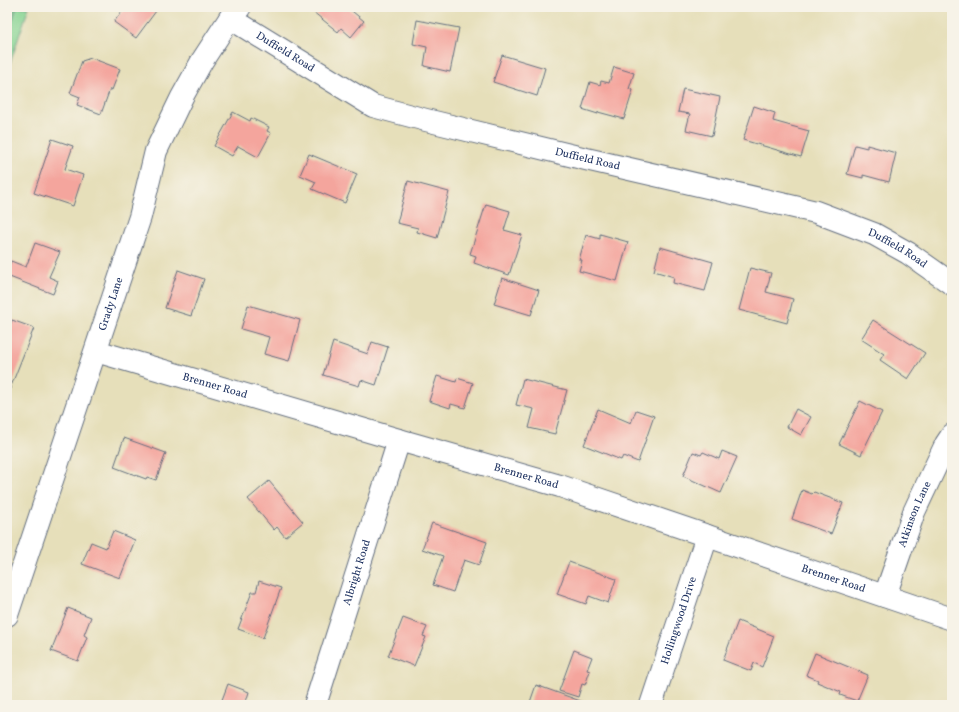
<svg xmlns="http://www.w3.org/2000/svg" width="959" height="712" font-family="Vollkorn,serif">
  <rect width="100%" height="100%" fill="#f7f3e8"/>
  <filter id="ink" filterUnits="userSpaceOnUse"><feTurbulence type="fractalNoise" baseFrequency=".025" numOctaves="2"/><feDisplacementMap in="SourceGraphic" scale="8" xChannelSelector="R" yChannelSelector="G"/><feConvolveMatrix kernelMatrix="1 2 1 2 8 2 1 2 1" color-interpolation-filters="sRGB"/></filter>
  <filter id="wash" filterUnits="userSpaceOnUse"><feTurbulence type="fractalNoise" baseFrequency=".012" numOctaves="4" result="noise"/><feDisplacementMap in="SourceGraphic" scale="16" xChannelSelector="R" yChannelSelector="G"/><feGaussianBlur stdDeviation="0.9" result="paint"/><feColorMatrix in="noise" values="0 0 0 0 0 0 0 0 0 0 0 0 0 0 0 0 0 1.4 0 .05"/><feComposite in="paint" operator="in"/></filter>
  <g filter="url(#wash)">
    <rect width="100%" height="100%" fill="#e6dfba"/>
    <!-- green -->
    <path fill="#86d492" stroke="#508278" d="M 7,7 L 29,7 L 7,72 Z"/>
    <!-- forest -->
    <path fill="#6cb67c" stroke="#44726d" d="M 7,7 L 17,7 L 7,38 Z"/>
    <g id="blocks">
      <!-- building -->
      <path fill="#f4a59d" d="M 125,7 L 159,7 L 136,38 L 114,22 Z
        M 307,7 L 347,7 L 364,21 L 351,37 L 341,28 L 338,32 Z
        M 417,20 L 459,28 L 450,72 L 424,66 L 427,47 L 413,44 Z
        M 502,55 L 545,68 L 537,96 L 493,82 Z
        M 91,58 L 120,69 L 112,90 L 110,89 L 101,114 L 77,105 L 80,97 L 70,93 L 82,61 Z
        M 614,67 L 634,73 L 629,89 L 633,90 L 624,119 L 598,112 L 598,114 L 582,109 L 590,82 L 600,85 L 601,81 L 609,83 Z
        M 683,89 L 720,97 L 712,136 L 686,130 L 690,114 L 678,112 Z
        M 754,106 L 775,113 L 773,121 L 809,131 L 801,157 L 743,140 Z
        M 233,112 L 250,121 L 251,118 L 269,127 L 267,131 L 271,133 L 258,157 L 238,146 L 232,156 L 214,146 Z
        M 52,139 L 73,146 L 65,169 L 83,175 L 73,206 L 34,193 Z
        M 855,145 L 867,148 L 867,145 L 896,153 L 889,182 L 863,175 L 863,178 L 847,174 Z
        M 309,154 L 357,174 L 345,203 L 312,189 L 316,182 L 300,175 Z
        M 408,181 L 449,192 L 437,238 L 417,232 L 418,228 L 397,223 Z
        M 486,204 L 510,211 L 504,230 L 522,235 L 509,275 L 474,263 L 476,256 L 470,254 Z
        M 600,234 L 628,242 L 617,281 L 579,271 L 582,260 L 579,260 L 586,235 L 600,239 Z
        M 35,243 L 60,252 L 49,277 L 58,281 L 53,294 L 7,276 L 7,271 L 11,261 L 26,267 Z
        M 660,247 L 713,262 L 705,291 L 673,283 L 674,277 L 654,271 Z
        M 750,268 L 771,273 L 766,292 L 793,299 L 787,323 L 739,310 Z
        M 178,270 L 204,279 L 191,316 L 165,308 Z
        M 502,278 L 539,290 L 531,315 L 494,304 Z
        M 248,305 L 300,320 L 289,361 L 264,354 L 269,337 L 241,329 Z
        M 12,320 L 34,328 L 8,394 L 7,393 L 7,333 Z
        M 873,320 L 925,353 L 908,379 L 880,360 L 884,354 L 861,339 Z
        M 333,342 L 368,354 L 372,342 L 388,347 L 376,385 L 361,380 L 359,386 L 323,375 Z
        M 437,376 L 456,382 L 457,378 L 473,383 L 465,408 L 451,404 L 450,408 L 429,401 Z
        M 523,379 L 567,390 L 555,434 L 529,428 L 534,409 L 516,405 Z
        M 860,401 L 882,412 L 861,455 L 839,444 Z
        M 598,409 L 631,423 L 636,410 L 654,416 L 638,462 L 623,456 L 621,460 L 584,445 Z
        M 796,409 L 811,417 L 801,435 L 787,427 Z
        M 124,438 L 166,453 L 156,480 L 147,477 L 146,479 L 114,467 Z
        M 722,451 L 737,457 L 721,493 L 683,476 L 693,452 L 701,455 L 703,452 L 719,459 Z
        M 269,481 L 303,522 L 285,537 L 277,527 L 274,530 L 248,499 Z
        M 802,490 L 812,494 L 814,492 L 843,503 L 831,534 L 792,519 Z
        M 432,523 L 487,542 L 479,565 L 464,560 L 453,592 L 433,585 L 443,556 L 422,549 Z
        M 113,531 L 135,540 L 120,578 L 82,564 L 91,542 L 106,548 Z
        M 569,562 L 616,579 L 608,603 L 589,596 L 586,604 L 557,594 Z
        M 259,581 L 281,588 L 263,638 L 238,629 L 252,592 L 256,592 Z
        M 68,608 L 91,617 L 84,635 L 87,637 L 78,661 L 51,651 Z
        M 403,618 L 427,627 L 423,636 L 426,637 L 414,666 L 388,656 Z
        M 738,621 L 774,636 L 762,667 L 754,663 L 751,671 L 723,660 Z
        M 574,650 L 592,657 L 587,670 L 590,671 L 585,685 L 582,684 L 578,697 L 559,691 Z
        M 815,653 L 868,675 L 857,701 L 840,695 L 841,692 L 817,682 L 818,680 L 806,675 Z
        M 228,684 L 249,692 L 245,705 L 220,705 Z
        M 536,685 L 586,703 L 585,705 L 529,705 Z"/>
    </g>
  </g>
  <g filter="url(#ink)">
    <use href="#blocks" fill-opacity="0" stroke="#626d7e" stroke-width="1"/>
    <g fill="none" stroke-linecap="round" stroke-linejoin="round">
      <!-- minor casing -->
      <g stroke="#626d7e" stroke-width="24">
        <g id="minor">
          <path id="s1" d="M 230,18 L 373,106 L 426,120 L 586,159 L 816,212 L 874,234 L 908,253 L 952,284"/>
          <path id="s2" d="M 96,351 L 399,440 L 560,486 L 952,619"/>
          <path id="s3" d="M 885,596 L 914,512 L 946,444 L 952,435"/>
          <path id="s4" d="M 7,615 L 140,217 L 156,151 L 182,97 L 202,61 L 230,18 L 240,7"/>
          <path id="s5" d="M 315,705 L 399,440"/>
          <path id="s6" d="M 651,705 L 707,536"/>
        </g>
      </g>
      <!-- minor -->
      <use href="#minor" stroke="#fff" stroke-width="22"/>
    </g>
  </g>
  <g text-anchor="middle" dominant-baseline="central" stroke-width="3.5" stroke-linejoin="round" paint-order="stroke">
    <!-- street labels -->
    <g font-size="11" fill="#1b2f5e" stroke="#f7f3e8">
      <text stroke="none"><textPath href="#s1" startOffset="65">Duffield Road</textPath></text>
      <text stroke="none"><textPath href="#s1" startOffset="389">Duffield Road</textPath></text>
      <text stroke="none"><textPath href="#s1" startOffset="713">Duffield Road</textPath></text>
      <text stroke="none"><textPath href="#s4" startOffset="328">Grady Lane</textPath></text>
      <text stroke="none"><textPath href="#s2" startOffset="124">Brenner Road</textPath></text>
      <text stroke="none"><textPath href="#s2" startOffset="448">Brenner Road</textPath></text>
      <text stroke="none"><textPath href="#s3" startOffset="87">Atkinson Lane</textPath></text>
      <text stroke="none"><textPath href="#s5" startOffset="139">Albright Road</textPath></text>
      <text stroke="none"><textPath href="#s2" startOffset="772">Brenner Road</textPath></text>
      <text stroke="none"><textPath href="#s6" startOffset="89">Hollingwood Drive</textPath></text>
    </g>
  </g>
  <!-- margin -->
  <rect width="959" height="712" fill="none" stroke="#f7f3e8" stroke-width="24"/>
</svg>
